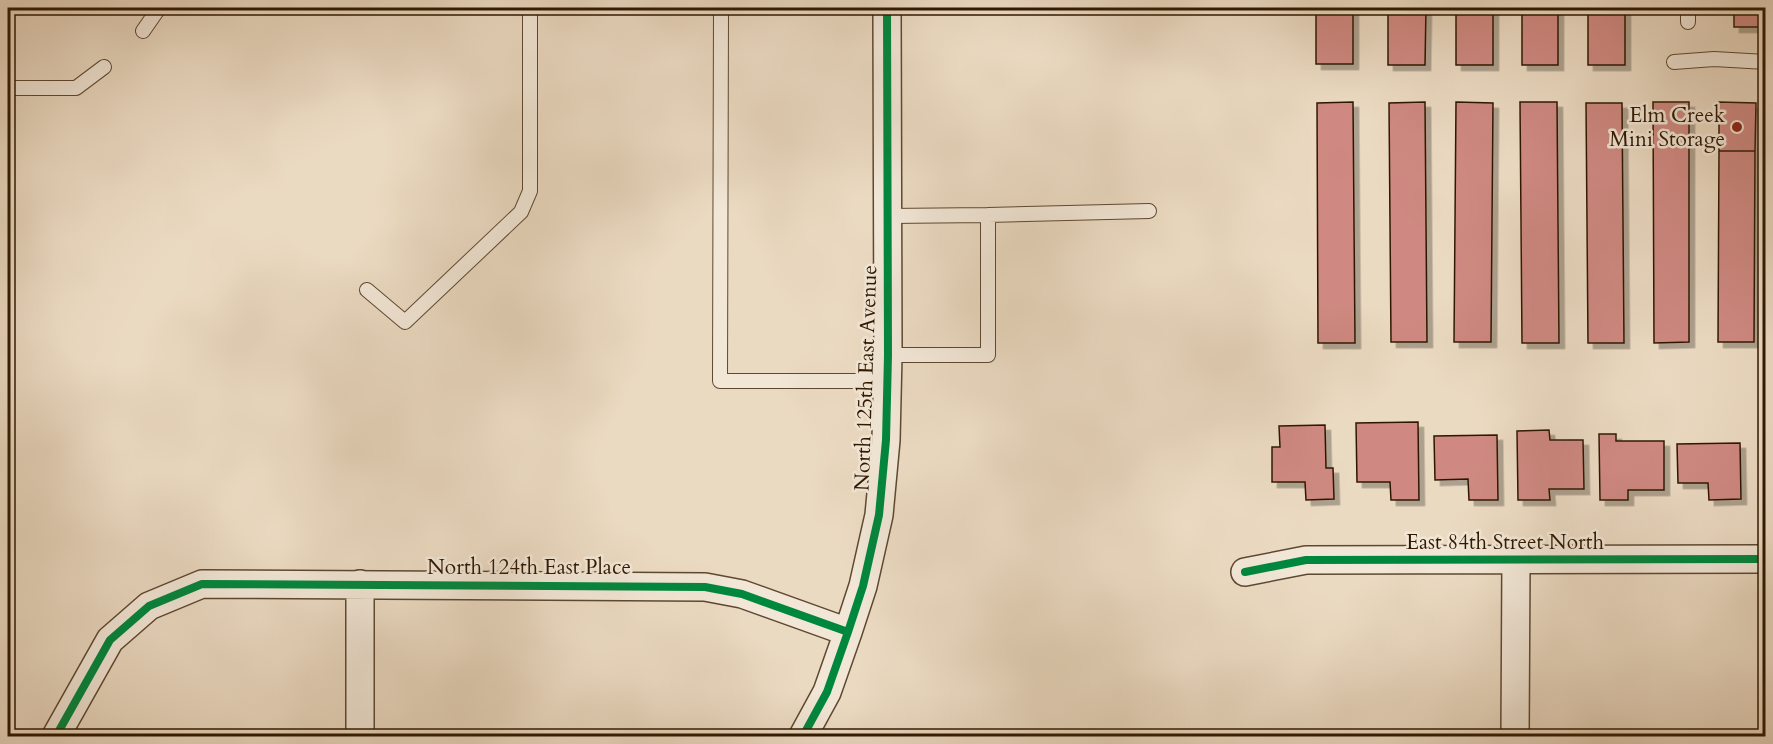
<svg xmlns="http://www.w3.org/2000/svg" width="1773" height="744" font-family="Cardo,serif">
  <defs>
    <filter id="shadow"><feDropShadow dx="5.5" dy="5.5" stdDeviation="0" flood-color="#0004"/></filter>
  </defs>
  <rect width="100%" height="100%" fill="#ebdac2"/>
  <filter id="stains"><feTurbulence type="fractalNoise" baseFrequency=".00333" numOctaves="4"/><feColorMatrix values="0 0 0 0 .2 0 0 0 0 .09 0 0 0 0 .02 0 0 0 .5 -.17"/></filter>
  <radialGradient id="worn" r=".72"><stop offset=".6" stop-color="#630" stop-opacity="0"/><stop offset="1" stop-color="#630" stop-opacity=".3"/></radialGradient>
  <!-- building -->
  <path fill="#cf8982" stroke="#2f1800" stroke-width="1.5" filter="url(#shadow)" d="M 1316,8 L 1353,8 L 1353,64 L 1316,64 Z
    M 1388,8 L 1426,8 L 1425,65 L 1388,65 Z
    M 1456,8 L 1493,8 L 1493,65 L 1456,65 Z
    M 1522,8 L 1558,8 L 1558,65 L 1522,65 Z
    M 1588,8 L 1625,8 L 1625,65 L 1588,65 Z
    M 1734,8 L 1766,8 L 1766,27 L 1734,27 Z
    M 1353,102 L 1355,343 L 1318,343 L 1317,103 Z
    M 1425,102 L 1427,342 L 1391,342 L 1389,103 Z
    M 1456,102 L 1493,103 L 1491,342 L 1454,342 Z
    M 1520,102 L 1557,102 L 1559,343 L 1522,343 Z
    M 1653,102 L 1689,102 L 1689,342 L 1654,343 Z
    M 1719,102 L 1756,103 L 1755,151 L 1719,151 Z
    M 1586,103 L 1622,103 L 1624,343 L 1588,343 Z
    M 1719,151 L 1755,151 L 1754,342 L 1718,342 Z
    M 1418,422 L 1419,500 L 1391,500 L 1390,482 L 1357,482 L 1356,423 Z
    M 1325,425 L 1326,468 L 1333,468 L 1334,499 L 1306,500 L 1305,482 L 1272,482 L 1272,447 L 1280,447 L 1279,426 Z
    M 1549,430 L 1550,440 L 1583,440 L 1584,489 L 1549,489 L 1550,500 L 1518,500 L 1517,431 Z
    M 1759,433 L 1766,433 L 1766,496 L 1760,496 Z
    M 1599,434 L 1616,434 L 1616,441 L 1664,441 L 1664,490 L 1628,490 L 1628,500 L 1600,500 Z
    M 1497,435 L 1498,500 L 1469,500 L 1468,479 L 1435,480 L 1434,436 Z
    M 1740,443 L 1741,499 L 1709,500 L 1708,483 L 1678,483 L 1677,444 Z"/>
  <g fill="none" stroke-linecap="round" stroke-linejoin="round">
    <!-- lane casing -->
    <g stroke="#5e4830" stroke-width="16">
      <path id="lane" d="M 721,8 L 720,381 L 887,381
        M 1688,22 L 1688,8
        M 143,31 L 159,8
        M 1674,62 L 1714,59 L 1766,62
        M 8,88 L 76,88 L 104,67
        M 988,215 L 1149,211
        M 888,216 L 988,215 L 988,355 L 888,355
        M 367,290 L 405,322 L 521,212 L 530,191 L 530,8"/>
    </g>
    <!-- street casing -->
    <g stroke="#5e4830" stroke-width="30">
      <path id="street" d="M 1245,572 L 1306,560 L 1766,559
        M 360,584 L 360,736
        M 56,736 L 110,640 L 149,606 L 202,584 L 705,587 L 742,594 L 848,632
        M 803,736 L 827,692 L 848,632 L 863,586 L 879,515 L 886,440 L 888,355 L 887,8
        M 1515,736 L 1516,560"/>
    </g>
    <!-- lane -->
    <use href="#lane" stroke="#f2e7d7" stroke-width="14"/>
    <!-- street -->
    <use href="#street" stroke="#f2e7d7" stroke-width="27"/>
    <!-- cycleway casing -->
    <g stroke="#f2e7d7" stroke-width="11">
      <path id="cycleway" d="M 1245,572 L 1306,560 L 1766,559
        M 56,736 L 110,640 L 149,606 L 202,584 L 705,587 L 742,594 L 848,632
        M 803,736 L 827,692 L 848,632 L 863,586 L 879,515 L 886,440 L 888,355 L 887,8"/>
    </g>
    <!-- cycleway -->
    <use href="#cycleway" stroke="#00873e" stroke-width="8"/>
  </g>
  <!-- markers -->
  <circle fill="#8f2418" stroke="#f2e7d7" stroke-width="2" cx="1737" cy="127" r="6"/>
  <g text-anchor="middle" dominant-baseline="central" stroke-width="5" stroke-linejoin="round" paint-order="stroke">
    <!-- poi labels -->
    <g font-size="21" fill="#2f1800" stroke="#f2e7d7" text-anchor="end">
      <text x="1725" y="115">Elm Creek<tspan x="1725" dy="24">Mini Storage</tspan></text>
    </g>
    <!-- street labels -->
    <g font-size="21" fill="#2f1800" stroke="#f2e7d7">
      <text transform="translate(866 378) rotate(-88)">North 125th East Avenue</text>
      <text x="1505" y="542">East 84th Street North</text>
      <text x="529" y="567">North 124th East Place</text>
    </g>
  </g>
  <!-- margin -->
  <rect width="1773" height="744" fill="none" stroke="#ebdac2" stroke-width="30"/>
  <rect x="9" y="9" width="1755" height="726" fill="none" stroke="#2f1800" stroke-width="3"/>
  <rect x="15" y="15" width="1743" height="714" fill="none" stroke="#2f1800" stroke-width="1.5"/>
  <rect width="100%" height="100%" filter="url(#stains)"/>
  <rect width="100%" height="100%" fill="url(#worn)"/>
</svg>
